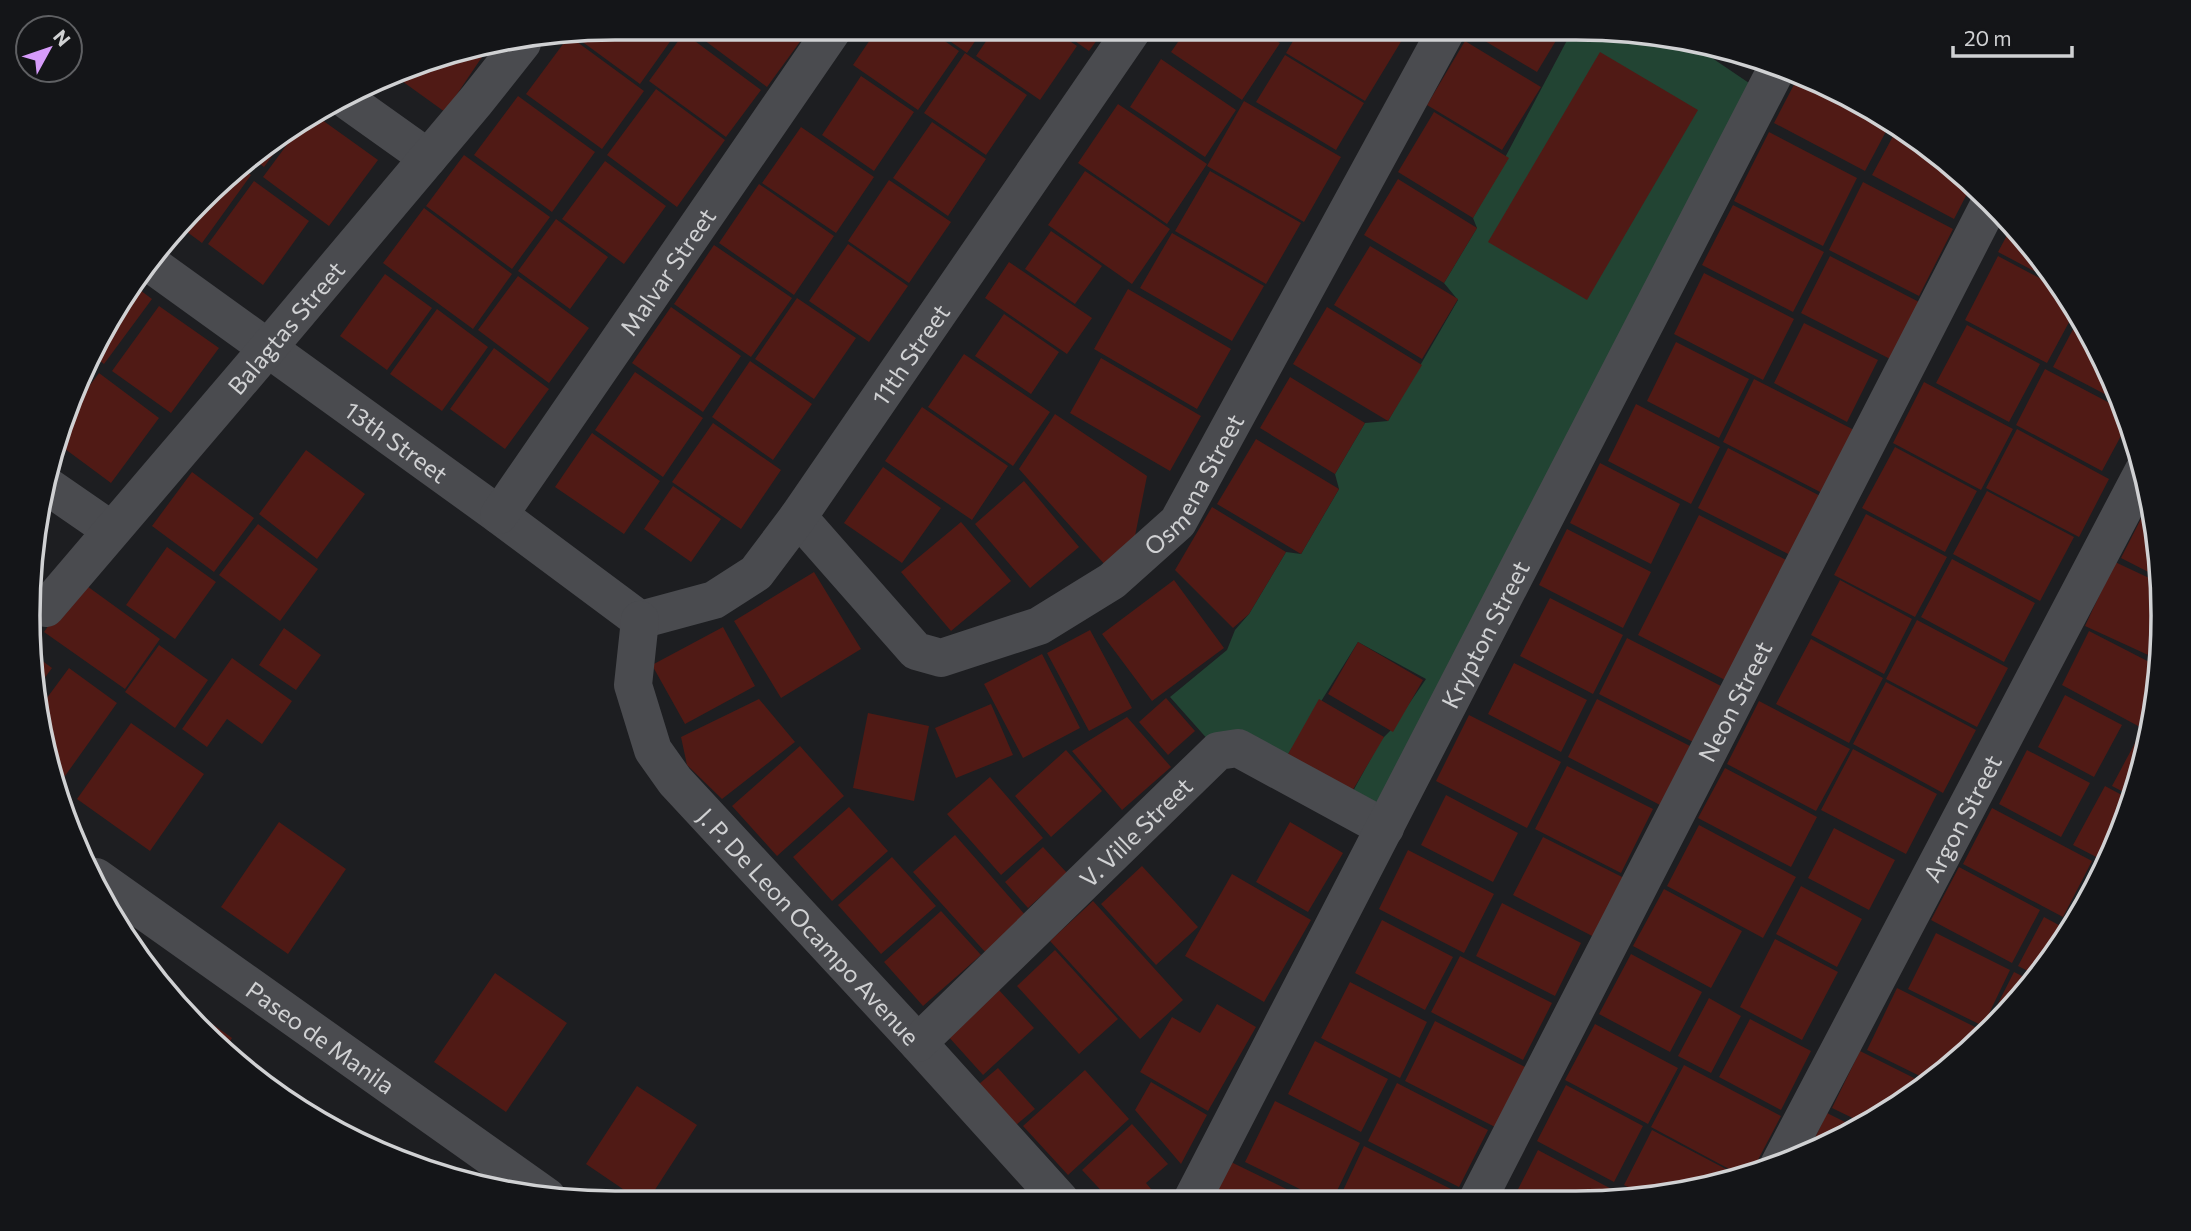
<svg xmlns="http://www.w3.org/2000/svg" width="2191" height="1231" font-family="Commissioner,sans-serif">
  <rect width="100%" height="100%" fill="#1d1e21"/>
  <!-- green -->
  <path fill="#243" d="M 1573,29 L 1614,29 L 1687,41 L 1749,83 L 1385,828 L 1346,804 L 1381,740 L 1391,730 L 1426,679 L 1358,642 L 1287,756 L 1218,751 L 1170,697 L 1227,650 L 1235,630 L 1249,614 L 1286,552 L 1301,554 L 1339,489 L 1335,474 L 1365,423 L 1388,421 L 1458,300 L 1444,283 L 1477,228 L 1473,218 Z"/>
  <!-- building -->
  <path fill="#501a15" d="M 615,28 L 677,28 L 679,29 L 640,84 L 573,35 Z
    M 688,28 L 810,28 L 767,87 Z
    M 878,28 L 926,28 L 959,51 L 918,110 L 853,65 Z
    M 931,28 L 984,28 L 967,53 Z
    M 995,28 L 1052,29 L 1077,46 L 1040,100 L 976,56 Z
    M 1058,29 L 1105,29 L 1089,51 Z
    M 1187,29 L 1258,29 L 1280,43 L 1242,100 L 1171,52 Z
    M 1300,29 L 1396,29 L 1405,35 L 1365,101 L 1286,53 Z
    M 1486,29 L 1563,29 L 1537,72 L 1480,38 Z
    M 684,33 L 761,90 L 726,137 L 649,81 Z
    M 569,36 L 644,91 L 602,149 L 526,94 Z
    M 1465,41 L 1541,87 L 1502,150 L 1427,105 Z
    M 484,50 L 486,51 L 445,112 L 395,76 L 427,59 Z
    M 1600,52 L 1698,110 L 1587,300 L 1488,242 Z
    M 965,53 L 1027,95 L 986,155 L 924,113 Z
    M 1285,55 L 1364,103 L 1336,150 L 1256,102 Z
    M 1161,59 L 1236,110 L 1205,157 L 1130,107 Z
    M 861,76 L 914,112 L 874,171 L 822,135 Z
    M 1798,77 L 1870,107 L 1891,122 L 1865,171 L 1774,123 Z
    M 656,89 L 725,140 L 677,207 L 607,155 Z
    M 518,96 L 595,152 L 552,212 L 474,155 Z
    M 1244,101 L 1341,157 L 1304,222 L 1207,166 Z
    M 1118,104 L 1207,164 L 1167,224 L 1078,163 Z
    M 1434,112 L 1509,158 L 1473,218 L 1398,172 Z
    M 318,117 L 378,160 L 329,226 L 263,177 L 300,127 Z
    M 932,122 L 986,159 L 948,216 L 893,178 Z
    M 801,127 L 874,177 L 836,233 L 762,183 Z
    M 1898,127 L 1956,169 L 1950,180 L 1969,190 L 1954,219 L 1872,175 Z
    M 1769,132 L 1857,178 L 1823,246 L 1734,201 Z
    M 289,133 L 264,167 L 251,157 L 258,149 Z
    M 464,155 L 550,217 L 512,269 L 426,206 Z
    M 605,161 L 666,206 L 624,264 L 562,219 Z
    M 241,168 L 251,175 L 202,243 L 183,229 Z
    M 1085,171 L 1170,229 L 1132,284 L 1048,225 Z
    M 1210,171 L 1301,223 L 1266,284 L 1175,231 Z
    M 1398,179 L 1477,228 L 1444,283 L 1364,235 Z
    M 889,180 L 951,222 L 909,283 L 848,241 Z
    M 254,181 L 309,221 L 263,285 L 208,244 Z
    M 1863,182 L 1953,229 L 1919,296 L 1829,250 Z
    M 759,184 L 834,236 L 794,295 L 719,243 Z
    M 1733,205 L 1824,252 L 1793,312 L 1702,265 Z
    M 424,208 L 512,274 L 473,329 L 383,263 Z
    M 556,219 L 608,257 L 570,309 L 518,271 Z
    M 2012,226 L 2042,258 L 2057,283 L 1998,252 Z
    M 1051,231 L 1102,266 L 1075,304 L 1025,269 Z
    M 1172,233 L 1264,286 L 1232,341 L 1140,288 Z
    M 848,244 L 908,286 L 869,342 L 809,301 Z
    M 714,245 L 792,298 L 751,357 L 674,304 Z
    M 1370,246 L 1458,299 L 1422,359 L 1334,305 Z
    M 1830,256 L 1921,303 L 1892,360 L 1801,313 Z
    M 1998,256 L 2062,290 L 2075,311 L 2047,363 L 1965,320 Z
    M 1009,262 L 1092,318 L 1067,354 L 985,298 Z
    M 1704,273 L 1794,319 L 1763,380 L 1674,334 Z
    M 385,274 L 432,308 L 387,370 L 340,336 Z
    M 518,276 L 589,328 L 549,383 L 478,330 Z
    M 132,284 L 152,299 L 104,364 L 96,358 L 127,289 Z
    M 1128,289 L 1231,349 L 1197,409 L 1094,349 Z
    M 797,298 L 856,338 L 814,399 L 755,359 Z
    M 159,306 L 219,348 L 171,413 L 112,371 Z
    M 671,307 L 741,356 L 703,412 L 632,363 Z
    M 1327,307 L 1422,365 L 1388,421 L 1293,364 Z
    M 437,309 L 488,347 L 442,411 L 390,374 Z
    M 1004,314 L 1059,352 L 1031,394 L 975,356 Z
    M 2079,318 L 2103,356 L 2120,402 L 2053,367 Z
    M 1804,323 L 1878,360 L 1847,422 L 1774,383 Z
    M 1967,325 L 2040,364 L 2009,422 L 1936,383 Z
    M 1676,342 L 1749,379 L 1719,438 L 1647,401 Z
    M 494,348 L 549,389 L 505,449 L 450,409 Z
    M 964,354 L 1050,412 L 1013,466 L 928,407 Z
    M 1101,358 L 1201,416 L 1170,471 L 1070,413 Z
    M 750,361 L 812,404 L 773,460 L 712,417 Z
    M 2045,369 L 2123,410 L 2128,423 L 2102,471 L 2016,425 Z
    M 635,372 L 703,418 L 663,477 L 595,430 Z
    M 99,373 L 159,418 L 111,483 L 57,443 L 73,408 Z
    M 1290,377 L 1365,423 L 1335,474 L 1260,428 Z
    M 1754,379 L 1856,431 L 1824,494 L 1723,442 Z
    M 1924,382 L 2013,429 L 1981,490 L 1893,443 Z
    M 1636,404 L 1720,447 L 1691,504 L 1608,461 Z
    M 922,407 L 1008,466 L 972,520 L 885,461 Z
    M 1055,414 L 1147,476 L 1132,551 L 1107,567 L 1019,469 Z
    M 713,423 L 781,470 L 741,529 L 672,482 Z
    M 2017,429 L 2109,479 L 2079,537 L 1986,488 Z
    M 592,433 L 660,481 L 624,534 L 555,487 Z
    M 1256,439 L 1339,489 L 1301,554 L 1217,504 Z
    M 1895,447 L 1977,491 L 1945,552 L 1862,508 Z
    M 1728,448 L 1826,499 L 1796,558 L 1698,508 Z
    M 306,450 L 365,494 L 317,559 L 259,514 Z
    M 1600,463 L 1680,504 L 1651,564 L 1570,523 Z
    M 883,467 L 941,508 L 902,563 L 844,523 Z
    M 192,472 L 254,518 L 214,572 L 152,526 Z
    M 1024,481 L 1079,547 L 1030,588 L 975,524 Z
    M 673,486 L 721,519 L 691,562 L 644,529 Z
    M 1987,491 L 2074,537 L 2040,601 L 1953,554 Z
    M 2149,503 L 2162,577 L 2162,579 L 2121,558 Z
    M 1212,507 L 1286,552 L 1249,614 L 1233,628 L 1175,570 Z
    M 1866,514 L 1947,557 L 1915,617 L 1834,575 Z
    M 1699,515 L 1786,560 L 1725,680 L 1638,635 Z
    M 961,522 L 1011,581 L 951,631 L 901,572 Z
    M 258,524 L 318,569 L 280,621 L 219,575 Z
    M 1567,529 L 1651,572 L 1623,628 L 1539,585 Z
    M 167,547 L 216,582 L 175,639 L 126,605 Z
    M 1952,559 L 2035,603 L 2004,662 L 1921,617 Z
    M 2115,562 L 2162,584 L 2159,660 L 2085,626 Z
    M 814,572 L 861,649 L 781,698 L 734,621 Z
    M 1174,580 L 1224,648 L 1152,701 L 1102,634 Z
    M 1840,580 L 1912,619 L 1884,674 L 1811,635 Z
    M 80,581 L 160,639 L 125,689 L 44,632 Z
    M 1550,598 L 1623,635 L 1593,694 L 1520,656 Z
    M 1917,620 L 2008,668 L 1977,727 L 1886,679 Z
    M 723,627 L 755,686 L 685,724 L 652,665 Z
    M 284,628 L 321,655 L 296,690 L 259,665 Z
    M 1090,630 L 1132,708 L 1089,731 L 1047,653 Z
    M 2089,631 L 2159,667 L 2158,691 L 2140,727 L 2062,685 Z
    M 1627,638 L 1723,687 L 1695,743 L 1599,694 Z
    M 1811,639 L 1883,678 L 1849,743 L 1776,704 Z
    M 1358,642 L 1423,680 L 1393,732 L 1328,694 Z
    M 159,645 L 208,680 L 175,728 L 125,692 Z
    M 29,651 L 52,668 L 37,688 L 29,654 Z
    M 1042,654 L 1080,728 L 1023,758 L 984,684 Z
    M 232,658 L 292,701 L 262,744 L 227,719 L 207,747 L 182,729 Z
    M 1514,663 L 1587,700 L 1561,752 L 1488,714 Z
    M 69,668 L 117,703 L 65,776 L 56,769 L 41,706 Z
    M 1886,682 L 1976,730 L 1943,793 L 1853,744 Z
    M 2065,695 L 2122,725 L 2094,777 L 2038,747 Z
    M 1166,698 L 1195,731 L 1168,755 L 1139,722 Z
    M 759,699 L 795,742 L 722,799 L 687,765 L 681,737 Z
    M 1319,699 L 1384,737 L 1351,793 L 1287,756 Z
    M 1597,699 L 1690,746 L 1660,805 L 1568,757 Z
    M 1759,701 L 1850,749 L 1816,811 L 1727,764 Z
    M 991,704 L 1013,755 L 956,778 L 935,728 Z
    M 868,713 L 929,726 L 914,801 L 853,788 Z
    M 1469,715 L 1561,762 L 1527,828 L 1436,781 Z
    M 1127,717 L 1171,767 L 1122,810 L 1072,751 Z
    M 131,723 L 204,774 L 150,851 L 77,799 Z
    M 2143,728 L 2149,732 L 2133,797 L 2112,786 Z
    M 800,746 L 844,796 L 777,856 L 732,806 Z
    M 1853,749 L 1937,794 L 1906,854 L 1821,810 Z
    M 1066,750 L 1102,791 L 1051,837 L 1015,796 Z
    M 2027,750 L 2090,783 L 2061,837 L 1999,804 Z
    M 1567,766 L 1653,809 L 1621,873 L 1535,829 Z
    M 1725,768 L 1817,817 L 1791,867 L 1698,818 Z
    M 990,777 L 1043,838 L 1001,875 L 947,814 Z
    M 2105,786 L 2133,801 L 2106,862 L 2073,845 Z
    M 1446,795 L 1518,833 L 1493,882 L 1421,845 Z
    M 849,807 L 888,851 L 832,901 L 793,857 Z
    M 1992,808 L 2092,861 L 2063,917 L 1963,864 Z
    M 279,822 L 346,869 L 288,954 L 221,907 Z
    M 1290,822 L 1343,853 L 1308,912 L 1256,882 Z
    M 1699,825 L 1796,877 L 1763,938 L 1667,886 Z
    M 1834,828 L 1895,860 L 1869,910 L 1808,878 Z
    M 955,835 L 1026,916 L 986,953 L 913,872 Z
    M 1543,837 L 1626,879 L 1596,938 L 1513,895 Z
    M 1043,847 L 1067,873 L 1028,908 L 1005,882 Z
    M 1408,850 L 1494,894 L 1464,953 L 1379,909 Z
    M 892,857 L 936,906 L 881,954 L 838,905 Z
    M 1142,866 L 1198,927 L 1156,965 L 1101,904 Z
    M 1959,867 L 2040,910 L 2012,963 L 1931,920 Z
    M 2094,868 L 2101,872 L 2084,910 L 2071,927 L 2064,923 Z
    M 1232,874 L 1311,920 L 1264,1002 L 1185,956 Z
    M 1801,886 L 1862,919 L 1837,967 L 1776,934 Z
    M 1664,889 L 1742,931 L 1711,988 L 1633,946 Z
    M 1093,901 L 1183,1000 L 1140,1039 L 1050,941 Z
    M 1502,903 L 1581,943 L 1555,996 L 1476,956 Z
    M 941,911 L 981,955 L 923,1006 L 884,962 Z
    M 2044,917 L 2068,930 L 2034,974 L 2018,966 Z
    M 1382,920 L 1453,957 L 1425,1010 L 1355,973 Z
    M 1936,933 L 2010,970 L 1983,1026 L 1908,989 Z
    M 1775,939 L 1838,972 L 1802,1040 L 1740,1007 Z
    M 1055,950 L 1118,1019 L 1079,1054 L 1017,986 Z
    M 1631,954 L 1702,992 L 1670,1052 L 1599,1014 Z
    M 1460,956 L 1552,1003 L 1523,1060 L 1431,1012 Z
    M 2014,972 L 2030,980 L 1988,1033 L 1984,1031 Z
    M 495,973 L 567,1023 L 506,1112 L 434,1062 Z
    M 1350,982 L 1427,1022 L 1400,1078 L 1321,1038 Z
    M 1897,988 L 1977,1028 L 1965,1052 L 1930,1081 L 1867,1050 Z
    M 998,989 L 1034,1028 L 983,1075 L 947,1035 Z
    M 1709,998 L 1741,1016 L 1711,1073 L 1678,1056 Z
    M 1217,1004 L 1256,1027 L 1208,1111 L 1140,1072 L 1172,1017 L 1200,1033 Z
    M 186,1005 L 232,1038 L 227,1046 L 182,1010 Z
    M 1750,1019 L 1811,1051 L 1781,1110 L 1719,1077 Z
    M 1435,1021 L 1527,1068 L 1497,1128 L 1405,1081 Z
    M 1595,1024 L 1678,1068 L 1648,1124 L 1565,1080 Z
    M 1315,1041 L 1388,1079 L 1361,1132 L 1288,1094 Z
    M 1860,1051 L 1926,1084 L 1902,1104 L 1863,1123 L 1832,1108 Z
    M 1684,1065 L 1781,1116 L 1750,1175 L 1744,1177 L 1651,1127 Z
    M 998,1068 L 1035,1109 L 1016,1125 L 979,1084 Z
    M 1085,1070 L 1129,1119 L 1068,1175 L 1023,1126 Z
    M 1151,1082 L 1207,1115 L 1181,1164 L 1135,1110 Z
    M 1397,1083 L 1488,1130 L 1459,1187 L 1368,1141 Z
    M 1566,1085 L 1643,1126 L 1614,1182 L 1537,1141 Z
    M 637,1086 L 697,1125 L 647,1202 L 642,1202 L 586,1164 Z
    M 1275,1101 L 1360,1143 L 1333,1199 L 1320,1199 L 1245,1162 Z
    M 1827,1113 L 1855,1127 L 1809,1150 Z
    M 1132,1124 L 1168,1164 L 1146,1183 L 1156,1195 L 1157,1200 L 1110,1200 L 1082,1170 Z
    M 1652,1130 L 1741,1177 L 1652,1198 L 1648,1198 L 1624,1185 Z
    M 1364,1146 L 1455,1191 L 1451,1199 L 1339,1199 Z
    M 1538,1150 L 1619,1193 L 1616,1198 L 1513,1199 Z
    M 1231,1162 L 1307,1199 L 1213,1200 Z"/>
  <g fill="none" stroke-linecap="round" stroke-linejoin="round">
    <!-- minor -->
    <g stroke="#4a4b4f" stroke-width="38">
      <path d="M 348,101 L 428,158"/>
      <path id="s1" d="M 151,264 L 499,515 L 640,620"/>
      <path d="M 46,485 L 111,530"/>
      <path id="s2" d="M 499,515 L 834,28"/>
      <path id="s3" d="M 798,517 L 916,651 L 941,658 L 1039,626 L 1112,581 L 1178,522 L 1447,29"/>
      <path id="s4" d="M 46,608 L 268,348 L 476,101 L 522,43"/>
      <path id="s5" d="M 640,620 L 714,600 L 756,573 L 798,517 L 1133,29"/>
      <path id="s6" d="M 640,620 L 633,685 L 653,750 L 675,781 L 918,1043 L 1060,1200"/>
      <path id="s7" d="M 96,877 L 547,1197"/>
      <path id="s8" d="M 918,1043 L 1218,751 L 1238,748 L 1385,828"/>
      <path id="s9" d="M 1779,1165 L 2144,470"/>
      <path id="s10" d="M 1478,1199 L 1990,203"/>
      <path id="s11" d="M 1192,1200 L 1777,68"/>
    </g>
  </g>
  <g text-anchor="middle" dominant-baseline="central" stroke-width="6" stroke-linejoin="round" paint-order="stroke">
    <!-- street labels -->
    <g font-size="24" fill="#d0d1d3" stroke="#141518">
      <text stroke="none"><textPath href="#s2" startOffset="296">Malvar Street</textPath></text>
      <text stroke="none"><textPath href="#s4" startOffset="369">Balagtas Street</textPath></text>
      <text stroke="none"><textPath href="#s5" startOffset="394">11th Street</textPath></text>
      <text stroke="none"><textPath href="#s1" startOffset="303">13th Street</textPath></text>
      <text stroke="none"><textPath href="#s3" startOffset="522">Osmena Street</textPath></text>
      <text stroke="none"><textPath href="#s11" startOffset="637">Krypton Street</textPath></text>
      <text stroke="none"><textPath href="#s10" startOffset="560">Neon Street</textPath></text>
      <text stroke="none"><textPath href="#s9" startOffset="392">Argon Street</textPath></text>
      <text stroke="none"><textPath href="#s8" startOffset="303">V. Ville Street</textPath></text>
      <text stroke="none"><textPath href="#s6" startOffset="369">J. P. De Leon Ocampo Avenue</textPath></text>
      <text stroke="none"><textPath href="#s7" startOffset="276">Paseo de Manila</textPath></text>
    </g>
  </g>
  <!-- crop -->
  <path d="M0 0H2191V1231H0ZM615 40H1576A575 575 0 0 1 2151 615V616A575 575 0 0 1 1576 1191H615A575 575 0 0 1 40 616V615A575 575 0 0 1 615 40Z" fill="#141518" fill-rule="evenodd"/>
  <path fill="none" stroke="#d0d1d3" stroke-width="3.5" d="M615 40H1576A575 575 0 0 1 2151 615V616A575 575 0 0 1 1576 1191H615A575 575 0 0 1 40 616V615A575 575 0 0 1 615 40Z"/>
  <!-- north arrow -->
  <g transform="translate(49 49) rotate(50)"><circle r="33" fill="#141518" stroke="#5f6063" stroke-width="2"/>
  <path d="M0-5L12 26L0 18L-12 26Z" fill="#d69bfa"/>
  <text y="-10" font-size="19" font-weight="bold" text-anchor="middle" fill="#d0d1d3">N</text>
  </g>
  <!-- scale -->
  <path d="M1953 46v10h119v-10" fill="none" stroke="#d0d1d3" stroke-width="3.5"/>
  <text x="1964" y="46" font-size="21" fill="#d0d1d3" stroke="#141518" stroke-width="5" paint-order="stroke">20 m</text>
</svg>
